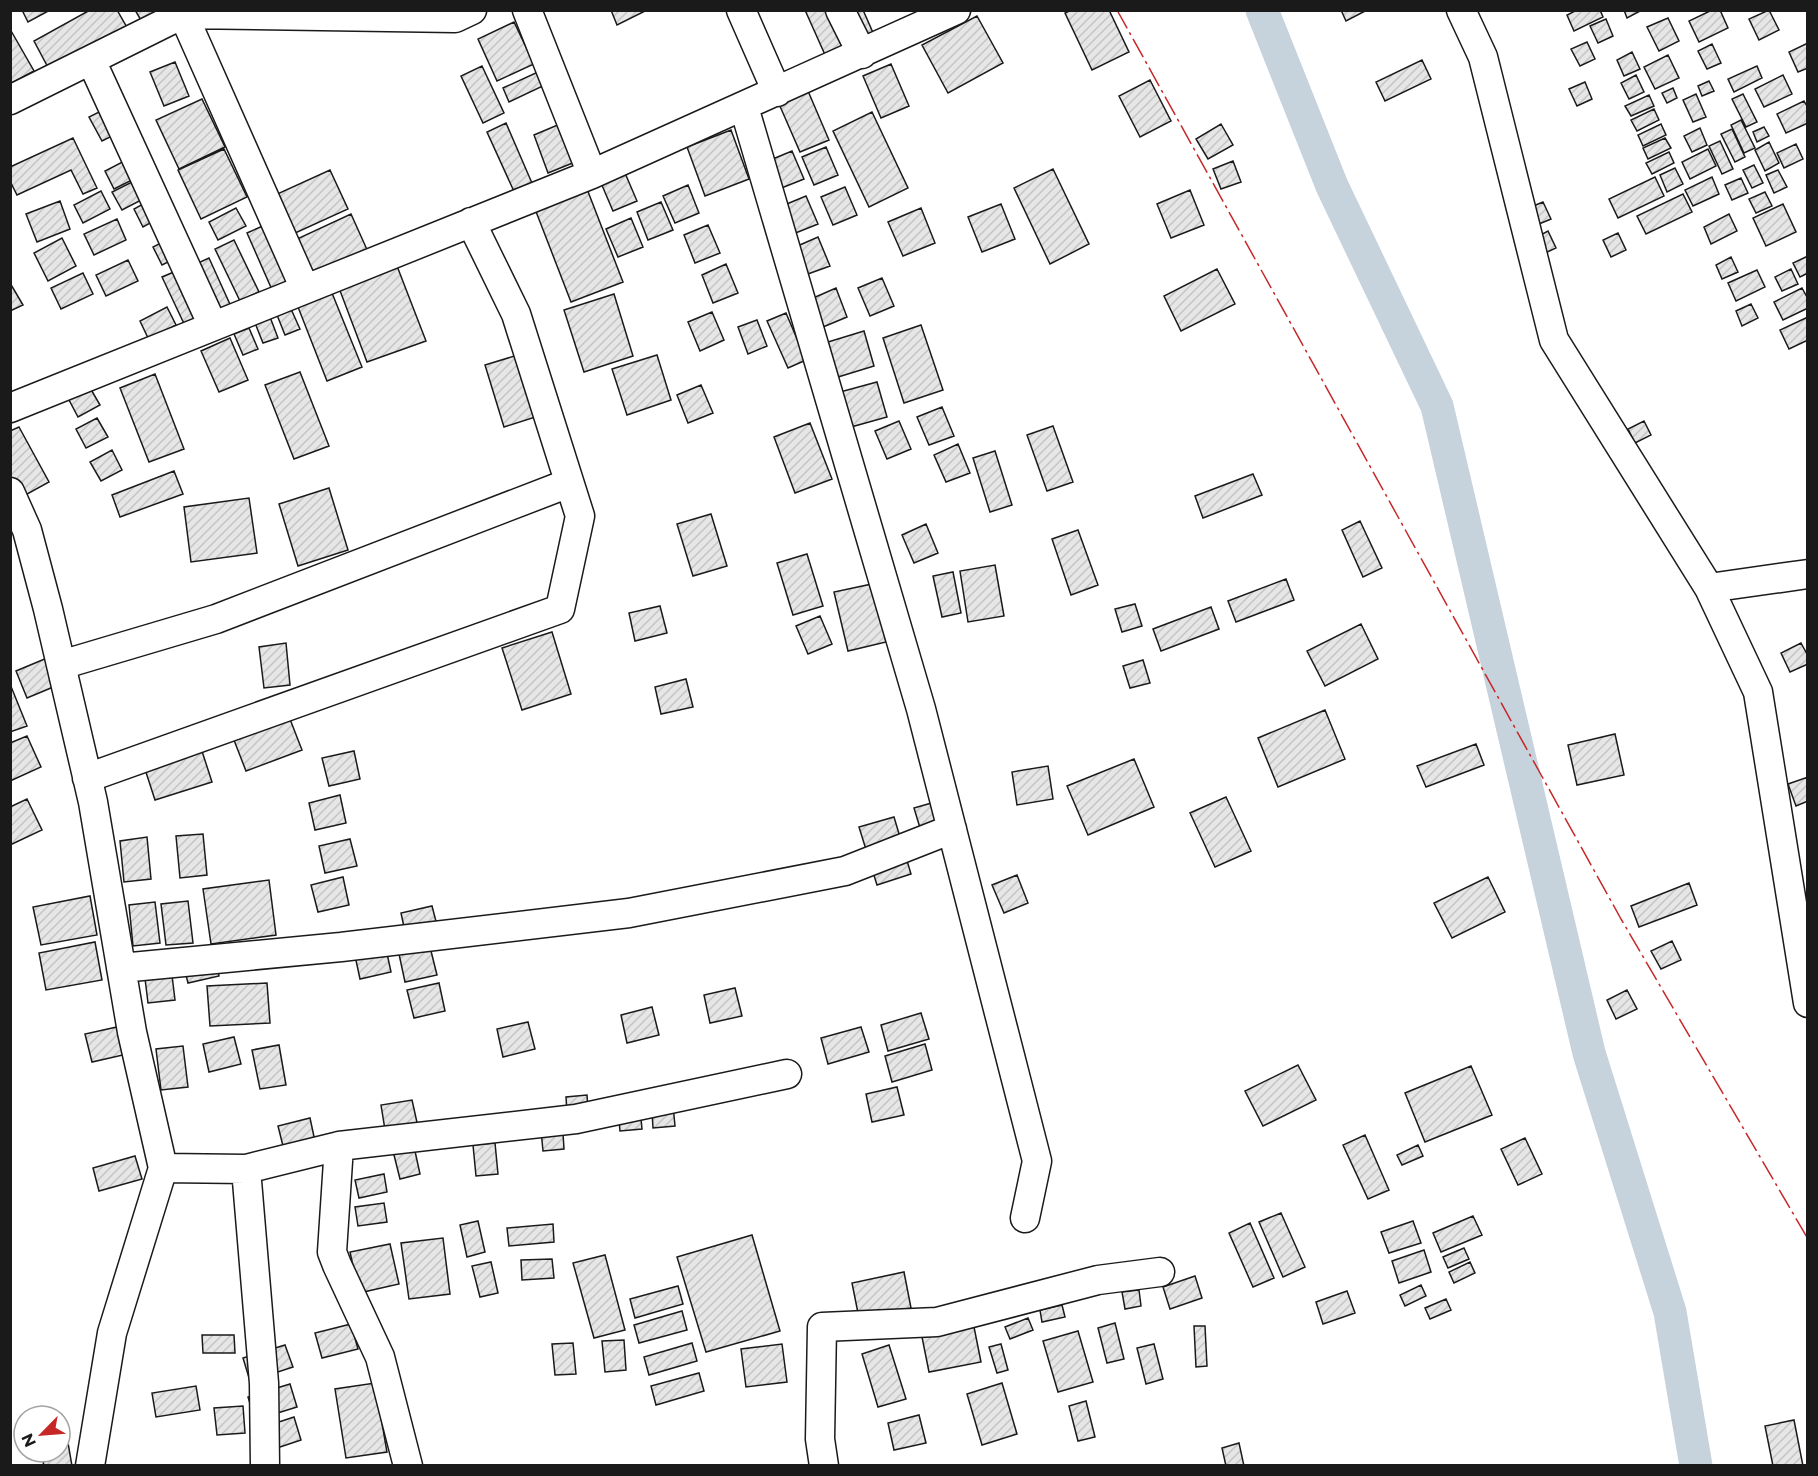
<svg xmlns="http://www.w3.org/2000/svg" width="1818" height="1476" font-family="Montserrat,sans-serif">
  <defs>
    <pattern id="building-hatch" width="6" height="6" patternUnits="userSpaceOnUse" patternTransform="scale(1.5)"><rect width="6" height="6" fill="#e6e6e6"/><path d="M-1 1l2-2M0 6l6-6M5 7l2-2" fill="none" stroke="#c5c5c5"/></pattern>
  </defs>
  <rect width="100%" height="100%" fill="#fff"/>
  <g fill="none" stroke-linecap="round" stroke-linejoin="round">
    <!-- canal -->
    <path stroke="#c6d2dc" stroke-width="33" d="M 1262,10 L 1332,186 L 1437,406 L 1589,1053 L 1670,1312 L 1696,1466"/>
  </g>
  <!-- building -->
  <path fill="url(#building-hatch)" stroke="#1a1a1a" stroke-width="1.5" d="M 22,10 L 50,10 L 28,22 Z
    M 90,10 L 117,10 L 129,31 L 51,73 L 34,41 Z
    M 135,10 L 163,10 L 142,22 Z
    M 611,10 L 647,10 L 617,25 Z
    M 805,10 L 863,10 L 874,35 L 826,57 Z
    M 1071,10 L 1109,10 L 1129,52 L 1092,70 L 1065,13 Z
    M 1341,10 L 1367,10 L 1346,21 Z
    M 1577,10 L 1600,10 L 1603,17 L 1574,31 L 1567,15 Z
    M 1624,10 L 1642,10 L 1627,18 Z
    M 1712,10 L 1720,10 L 1728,28 L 1699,42 L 1689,21 Z
    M 1769,10 L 1779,30 L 1759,40 L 1749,19 Z
    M 977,16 L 1003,63 L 948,93 L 922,45 Z
    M 1668,18 L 1679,41 L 1659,51 L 1647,27 Z
    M 1606,19 L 1613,36 L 1598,43 L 1590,26 Z
    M 514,22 L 534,64 L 497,81 L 478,39 Z
    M 10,29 L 34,71 L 10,84 Z
    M 1587,42 L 1595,59 L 1580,66 L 1571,49 Z
    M 1808,43 L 1808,68 L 1798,72 L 1789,52 Z
    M 1712,44 L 1721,63 L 1707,69 L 1698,51 Z
    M 1632,52 L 1640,69 L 1624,76 L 1617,60 Z
    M 1668,55 L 1679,78 L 1655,89 L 1644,67 Z
    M 1422,60 L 1431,79 L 1385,101 L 1376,82 Z
    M 175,62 L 189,96 L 164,106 L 150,72 Z
    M 891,64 L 909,106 L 881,118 L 863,76 Z
    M 482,66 L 504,113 L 483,123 L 461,76 Z
    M 1757,66 L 1762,78 L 1734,92 L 1728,79 Z
    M 538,72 L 545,85 L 509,102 L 503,88 Z
    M 1636,75 L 1644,92 L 1629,99 L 1621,83 Z
    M 1783,75 L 1792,94 L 1764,107 L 1755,89 Z
    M 1150,80 L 1171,121 L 1140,137 L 1119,96 Z
    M 1709,81 L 1714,91 L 1702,96 L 1698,86 Z
    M 1585,82 L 1592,99 L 1577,106 L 1569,89 Z
    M 1673,88 L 1677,98 L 1667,103 L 1662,93 Z
    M 808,91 L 829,140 L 800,152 L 779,104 Z
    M 1696,94 L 1706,117 L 1693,122 L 1683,100 Z
    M 1743,94 L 1757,122 L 1746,127 L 1732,99 Z
    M 1649,95 L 1654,106 L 1631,116 L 1625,106 Z
    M 202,99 L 225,147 L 179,169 L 156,120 Z
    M 121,101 L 134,125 L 102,141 L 89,117 Z
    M 1804,101 L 1808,108 L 1808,123 L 1786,133 L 1777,114 Z
    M 1654,109 L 1659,120 L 1637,131 L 1631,120 Z
    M 872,112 L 908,188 L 869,207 L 833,131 Z
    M 1741,120 L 1755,148 L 1744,153 L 1731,125 Z
    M 506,123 L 535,190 L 517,198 L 487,132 Z
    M 560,124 L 575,162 L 548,173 L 534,135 Z
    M 1221,124 L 1233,145 L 1208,159 L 1196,139 Z
    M 1661,124 L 1666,135 L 1643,146 L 1638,135 Z
    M 1764,127 L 1769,136 L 1757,142 L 1753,132 Z
    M 1700,128 L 1707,145 L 1692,152 L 1684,136 Z
    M 1732,129 L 1745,157 L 1735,162 L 1721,134 Z
    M 731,130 L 749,179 L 705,196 L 687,147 Z
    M 73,138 L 97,188 L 83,194 L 71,170 L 17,195 L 10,181 L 10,167 Z
    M 1665,138 L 1671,148 L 1648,159 L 1643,148 Z
    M 1720,141 L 1733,169 L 1722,174 L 1709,146 Z
    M 1769,142 L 1779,163 L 1765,171 L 1755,150 Z
    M 1796,144 L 1803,159 L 1784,168 L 1777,153 Z
    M 826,147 L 838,175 L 814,185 L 802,157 Z
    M 224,149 L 247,197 L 201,219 L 178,170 Z
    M 1708,149 L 1716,166 L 1690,179 L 1682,162 Z
    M 792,151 L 804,179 L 779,189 L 768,161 Z
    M 1669,152 L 1674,163 L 1652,174 L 1646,163 Z
    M 132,157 L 142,175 L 114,189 L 105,171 Z
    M 1233,161 L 1241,182 L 1221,189 L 1213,169 Z
    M 1754,165 L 1763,183 L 1752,188 L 1743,170 Z
    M 1675,168 L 1683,184 L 1667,192 L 1660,175 Z
    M 1053,169 L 1089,244 L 1050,264 L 1014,188 Z
    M 330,170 L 348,209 L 293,234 L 275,195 Z
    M 1778,170 L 1787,187 L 1774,193 L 1766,175 Z
    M 625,173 L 637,201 L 613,211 L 601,183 Z
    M 1655,177 L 1664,196 L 1618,218 L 1609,199 Z
    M 1712,177 L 1719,194 L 1693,206 L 1685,190 Z
    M 140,178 L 149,196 L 122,210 L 112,192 Z
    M 1741,178 L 1748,193 L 1732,200 L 1725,185 Z
    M 688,185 L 699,213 L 675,223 L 663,196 Z
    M 845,187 L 857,215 L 833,225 L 821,197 Z
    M 587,189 L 623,282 L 571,302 L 535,209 Z
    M 1190,190 L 1204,225 L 1171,238 L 1157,204 Z
    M 101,191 L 110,209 L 83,223 L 74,205 Z
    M 1765,192 L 1772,206 L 1756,213 L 1749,199 Z
    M 161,194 L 170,212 L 143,227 L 134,209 Z
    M 1683,194 L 1692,212 L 1646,234 L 1637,216 Z
    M 806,196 L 818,224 L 793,234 L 782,206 Z
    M 60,201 L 70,229 L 37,242 L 26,214 Z
    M 661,202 L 673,230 L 648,240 L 637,212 Z
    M 1543,202 L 1551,219 L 1539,224 L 1531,207 Z
    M 1001,204 L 1015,239 L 982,252 L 968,217 Z
    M 1783,204 L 1796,232 L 1766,246 L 1753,218 Z
    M 236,208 L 246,226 L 218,240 L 209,222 Z
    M 921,208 L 935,243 L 903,256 L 888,222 Z
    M 351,214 L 369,254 L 315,278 L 297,239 Z
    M 1729,214 L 1737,231 L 1711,244 L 1704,227 Z
    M 631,218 L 643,247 L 618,257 L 606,229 Z
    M 117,219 L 126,240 L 94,255 L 84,234 Z
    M 267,224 L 293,283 L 273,292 L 247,233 Z
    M 708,225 L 720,253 L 695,263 L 684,235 Z
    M 1548,231 L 1556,248 L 1541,255 L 1533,239 Z
    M 180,233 L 190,251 L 162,265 L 153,247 Z
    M 1618,233 L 1626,250 L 1611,257 L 1603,240 Z
    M 818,237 L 830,266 L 805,275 L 793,248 Z
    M 62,238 L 76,266 L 48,281 L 34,253 Z
    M 234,240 L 259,292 L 240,301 L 215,249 Z
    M 1808,256 L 1808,273 L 1800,277 L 1793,263 Z
    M 1731,257 L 1738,272 L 1722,279 L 1716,265 Z
    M 209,258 L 233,311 L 214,320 L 189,267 Z
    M 128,260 L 138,281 L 106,296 L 96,275 Z
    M 726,264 L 738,293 L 713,303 L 702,275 Z
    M 397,266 L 426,341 L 367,362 L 339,288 Z
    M 181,269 L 206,321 L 187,330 L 162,277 Z
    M 1217,269 L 1235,304 L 1181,331 L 1164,296 Z
    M 1791,269 L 1798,284 L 1782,291 L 1775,277 Z
    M 1757,270 L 1765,287 L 1736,301 L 1728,283 Z
    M 83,273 L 93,294 L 61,309 L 51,288 Z
    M 882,278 L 894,306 L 870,316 L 858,288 Z
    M 10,283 L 23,305 L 10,311 Z
    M 836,288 L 847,317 L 823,327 L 811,299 Z
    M 1802,288 L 1808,299 L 1808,308 L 1783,320 L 1774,302 Z
    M 332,293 L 362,367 L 327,381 L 298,307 Z
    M 614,294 L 633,356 L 584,372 L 564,310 Z
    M 1751,304 L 1758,318 L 1742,326 L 1736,311 Z
    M 167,307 L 176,325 L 149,340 L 140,321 Z
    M 291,309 L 300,329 L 285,335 L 277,315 Z
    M 712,312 L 724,340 L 700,351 L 688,322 Z
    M 786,313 L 806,360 L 788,368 L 767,321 Z
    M 270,317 L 278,338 L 263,343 L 255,323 Z
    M 1808,317 L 1808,340 L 1789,349 L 1780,330 Z
    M 757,320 L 767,346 L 748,354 L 738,327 Z
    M 921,325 L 943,390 L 904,403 L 883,338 Z
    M 249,328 L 258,349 L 243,355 L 234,334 Z
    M 864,331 L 874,366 L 838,377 L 828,342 Z
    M 230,338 L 248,380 L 219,392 L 201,351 Z
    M 534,350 L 554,411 L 504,427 L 485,365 Z
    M 657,355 L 671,400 L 627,415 L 612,369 Z
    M 300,372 L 329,446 L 294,459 L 265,385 Z
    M 155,374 L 184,449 L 149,462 L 120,388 Z
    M 877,382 L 887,417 L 851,427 L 840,392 Z
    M 701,385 L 713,413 L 688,423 L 677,395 Z
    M 89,386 L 100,405 L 78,417 L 68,398 Z
    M 942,407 L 954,436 L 929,445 L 917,417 Z
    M 97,418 L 108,437 L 86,448 L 76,429 Z
    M 899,421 L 911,449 L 887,459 L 875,431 Z
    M 1644,421 L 1651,435 L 1635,443 L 1628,429 Z
    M 810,423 L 832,479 L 795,493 L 774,437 Z
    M 1053,426 L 1073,482 L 1047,491 L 1027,435 Z
    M 19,427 L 49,482 L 20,498 L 10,480 L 10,431 Z
    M 958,444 L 970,473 L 946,482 L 934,455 Z
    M 112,450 L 122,470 L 101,481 L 90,462 Z
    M 995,451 L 1012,505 L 990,512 L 973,458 Z
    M 174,471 L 183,494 L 120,517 L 112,495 Z
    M 1253,474 L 1262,495 L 1203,518 L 1195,496 Z
    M 329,488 L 348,550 L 298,566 L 279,504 Z
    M 249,498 L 257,553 L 191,562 L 184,507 Z
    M 711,514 L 727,566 L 693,576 L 677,524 Z
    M 1360,521 L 1382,568 L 1363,577 L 1342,530 Z
    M 926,524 L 938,553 L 914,563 L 902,535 Z
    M 1078,530 L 1098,585 L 1071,595 L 1052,539 Z
    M 807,554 L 823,606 L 793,615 L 777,563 Z
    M 995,565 L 1004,616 L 968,622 L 960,571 Z
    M 953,572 L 961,613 L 942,617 L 933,576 Z
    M 1286,579 L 1294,600 L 1236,622 L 1228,601 Z
    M 872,584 L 886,642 L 848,651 L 834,592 Z
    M 1135,604 L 1142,626 L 1122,632 L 1115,609 Z
    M 660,606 L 667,633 L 635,641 L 629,613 Z
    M 1211,607 L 1219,629 L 1161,651 L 1153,629 Z
    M 820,616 L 832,644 L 808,654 L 796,626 Z
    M 1361,624 L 1378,659 L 1325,686 L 1307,651 Z
    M 552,632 L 571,694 L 522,710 L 502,648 Z
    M 286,643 L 290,685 L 264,688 L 259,647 Z
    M 1801,643 L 1808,656 L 1808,664 L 1790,672 L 1781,653 Z
    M 47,658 L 58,685 L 27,698 L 16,671 Z
    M 1143,660 L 1150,683 L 1130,688 L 1123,666 Z
    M 686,679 L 693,707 L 661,714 L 655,687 Z
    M 10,684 L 27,726 L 10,732 Z
    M 1325,710 L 1345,759 L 1278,787 L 1258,738 Z
    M 288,714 L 302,750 L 246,771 L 232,735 Z
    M 1615,734 L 1624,775 L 1577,785 L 1568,745 Z
    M 27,736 L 41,767 L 10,781 L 10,743 Z
    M 1476,744 L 1484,765 L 1426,787 L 1417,766 Z
    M 200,745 L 212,782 L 155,800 L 143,763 Z
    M 354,751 L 360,779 L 329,786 L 322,758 Z
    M 1134,759 L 1154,807 L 1088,835 L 1067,786 Z
    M 1048,766 L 1053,799 L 1017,805 L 1012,772 Z
    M 1808,777 L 1808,801 L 1796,806 L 1788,784 Z
    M 340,795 L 346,823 L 315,830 L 309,803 Z
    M 1226,797 L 1251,851 L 1215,867 L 1190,813 Z
    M 27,799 L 42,830 L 10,845 L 10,807 Z
    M 935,802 L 948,845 L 927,851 L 914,808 Z
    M 894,817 L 911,874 L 877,885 L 859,827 Z
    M 203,834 L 207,875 L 180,878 L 176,836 Z
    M 147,837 L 151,879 L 124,882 L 120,841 Z
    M 350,839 L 357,866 L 325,873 L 319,846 Z
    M 1017,875 L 1028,903 L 1004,913 L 992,885 Z
    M 343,877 L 349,905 L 318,912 L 311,885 Z
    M 1488,877 L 1505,912 L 1452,938 L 1434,903 Z
    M 269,880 L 276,935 L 211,944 L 203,889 Z
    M 1689,883 L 1697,905 L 1639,927 L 1631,906 Z
    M 90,896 L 97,935 L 41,945 L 33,907 Z
    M 188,901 L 193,943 L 166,945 L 161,904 Z
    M 155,902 L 160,943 L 133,946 L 129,905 Z
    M 432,906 L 439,933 L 407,941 L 401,913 Z
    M 1672,941 L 1681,960 L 1661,969 L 1651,951 Z
    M 95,942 L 102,980 L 46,990 L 39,953 Z
    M 385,944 L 391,972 L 360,979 L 354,951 Z
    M 430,947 L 437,975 L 405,982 L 399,954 Z
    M 213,948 L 219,976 L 188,983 L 181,955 Z
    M 170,959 L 175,1000 L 148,1003 L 143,962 Z
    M 267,983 L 270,1023 L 210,1026 L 207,986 Z
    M 439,983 L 445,1011 L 414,1018 L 407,990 Z
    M 735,988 L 742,1016 L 710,1023 L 704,995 Z
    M 1627,990 L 1637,1009 L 1616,1019 L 1607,1000 Z
    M 652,1007 L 659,1035 L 627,1043 L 621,1015 Z
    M 921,1013 L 929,1039 L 888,1051 L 881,1025 Z
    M 528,1022 L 535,1049 L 503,1057 L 497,1029 Z
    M 117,1027 L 123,1055 L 92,1062 L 85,1034 Z
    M 861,1027 L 869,1052 L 828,1064 L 821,1038 Z
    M 234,1037 L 241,1064 L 209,1072 L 203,1044 Z
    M 925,1044 L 932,1070 L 892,1082 L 885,1056 Z
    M 279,1045 L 286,1085 L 260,1089 L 252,1050 Z
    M 183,1046 L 188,1087 L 161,1090 L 156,1049 Z
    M 1298,1065 L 1316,1100 L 1263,1126 L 1245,1091 Z
    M 1471,1066 L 1492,1115 L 1425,1142 L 1405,1093 Z
    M 897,1087 L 904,1115 L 872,1122 L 866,1094 Z
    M 587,1095 L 589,1126 L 568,1128 L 566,1097 Z
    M 672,1095 L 675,1126 L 653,1128 L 651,1096 Z
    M 639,1098 L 642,1129 L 620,1131 L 617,1100 Z
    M 412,1100 L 420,1136 L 387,1142 L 381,1105 Z
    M 310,1118 L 316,1146 L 285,1154 L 278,1126 Z
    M 562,1118 L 564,1149 L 543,1151 L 540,1120 Z
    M 1365,1135 L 1389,1190 L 1368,1199 L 1343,1145 Z
    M 1525,1138 L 1542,1174 L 1518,1185 L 1501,1149 Z
    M 413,1142 L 420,1174 L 400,1179 L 392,1147 Z
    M 495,1143 L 498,1174 L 476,1176 L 473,1145 Z
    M 1418,1145 L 1423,1156 L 1402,1165 L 1397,1155 Z
    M 135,1156 L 142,1179 L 99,1191 L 93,1168 Z
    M 384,1174 L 387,1192 L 359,1198 L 355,1180 Z
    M 384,1203 L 387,1222 L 358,1226 L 355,1207 Z
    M 1281,1213 L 1305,1267 L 1283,1277 L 1259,1222 Z
    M 1473,1216 L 1482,1235 L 1441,1252 L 1433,1233 Z
    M 478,1221 L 485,1252 L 467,1257 L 460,1225 Z
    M 1413,1221 L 1421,1243 L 1389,1253 L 1381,1232 Z
    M 1250,1223 L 1274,1278 L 1253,1287 L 1229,1233 Z
    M 553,1224 L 554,1242 L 509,1246 L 507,1228 Z
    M 752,1235 L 780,1331 L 706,1352 L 677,1257 Z
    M 443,1238 L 450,1294 L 409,1299 L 401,1243 Z
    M 390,1244 L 399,1284 L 359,1293 L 350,1252 Z
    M 1464,1248 L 1469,1259 L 1448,1268 L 1443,1257 Z
    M 1424,1250 L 1431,1272 L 1399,1283 L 1392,1261 Z
    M 605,1255 L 625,1330 L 594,1338 L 573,1263 Z
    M 552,1259 L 554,1278 L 522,1280 L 521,1260 Z
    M 491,1262 L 498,1293 L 480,1297 L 472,1266 Z
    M 1470,1262 L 1475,1273 L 1454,1283 L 1449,1272 Z
    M 904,1272 L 911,1308 L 859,1318 L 852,1283 Z
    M 1195,1276 L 1202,1298 L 1170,1309 L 1163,1287 Z
    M 1421,1285 L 1426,1296 L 1405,1306 L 1400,1295 Z
    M 678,1286 L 683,1304 L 635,1318 L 630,1299 Z
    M 1139,1290 L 1141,1306 L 1125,1309 L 1122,1292 Z
    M 1347,1291 L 1355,1313 L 1323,1324 L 1316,1302 Z
    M 1446,1299 L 1451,1310 L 1430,1319 L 1425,1308 Z
    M 1062,1305 L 1065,1317 L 1042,1322 L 1040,1310 Z
    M 682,1311 L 687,1330 L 639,1343 L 634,1325 Z
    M 1028,1318 L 1033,1330 L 1010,1339 L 1005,1327 Z
    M 1115,1323 L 1124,1359 L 1107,1363 L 1098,1328 Z
    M 351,1324 L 358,1349 L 322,1358 L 315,1333 Z
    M 1194,1326 L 1205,1326 L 1207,1366 L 1196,1367 Z
    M 974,1327 L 981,1362 L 929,1372 L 922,1337 Z
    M 1078,1331 L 1093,1382 L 1058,1392 L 1043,1341 Z
    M 202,1335 L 234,1335 L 235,1353 L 203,1353 Z
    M 624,1340 L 626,1370 L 605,1372 L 602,1341 Z
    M 573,1343 L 576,1374 L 555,1375 L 552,1344 Z
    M 692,1343 L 697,1361 L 649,1375 L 644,1357 Z
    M 782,1344 L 787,1382 L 746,1387 L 741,1349 Z
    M 1001,1344 L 1008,1370 L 997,1373 L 989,1347 Z
    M 1154,1344 L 1163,1379 L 1146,1384 L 1137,1348 Z
    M 285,1345 L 293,1367 L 250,1381 L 243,1358 Z
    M 889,1345 L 906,1399 L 878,1407 L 862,1354 Z
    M 699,1373 L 704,1391 L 656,1405 L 651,1386 Z
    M 375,1383 L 387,1452 L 346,1458 L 335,1389 Z
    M 1002,1383 L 1017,1434 L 982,1445 L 967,1394 Z
    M 290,1384 L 297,1407 L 255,1420 L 248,1397 Z
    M 196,1386 L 200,1410 L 156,1417 L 152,1393 Z
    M 1086,1401 L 1095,1437 L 1078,1441 L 1069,1406 Z
    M 243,1406 L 245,1433 L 217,1435 L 214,1408 Z
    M 919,1415 L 926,1443 L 894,1450 L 888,1423 Z
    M 294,1417 L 301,1440 L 259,1454 L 252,1431 Z
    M 1794,1420 L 1803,1466 L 1773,1466 L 1765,1426 Z
    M 67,1437 L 72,1466 L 44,1466 L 41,1452 L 60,1452 L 60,1438 Z
    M 1239,1443 L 1244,1466 L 1226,1466 L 1222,1448 Z"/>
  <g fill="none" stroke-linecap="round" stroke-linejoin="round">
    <!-- minor casing -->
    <g stroke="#1a1a1a" stroke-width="31">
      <path id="minor" d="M 189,10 L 183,14 L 305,289
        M 527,10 L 592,174
        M 741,10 L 777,92
        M 840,10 L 862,54
        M 1461,10 L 1483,57 L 1554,340 L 1709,588 L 1758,692 L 1808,1003
        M 91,60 L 213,326
        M 10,100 L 183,14 L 455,18 L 472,10
        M 744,107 L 921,709 L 1037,1161 L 1025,1218
        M 10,408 L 592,174 L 956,10
        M 10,492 L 27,530 L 48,609 L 93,802 L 132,1032 L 163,1168 L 246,1169 L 339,1146 L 576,1119 L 787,1074
        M 1709,588 L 1808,574
        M 61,665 L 216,619 L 569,483
        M 87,778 L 560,609 L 580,516 L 516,314 L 471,222
        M 121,968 L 341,947 L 629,913 L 845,871 L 952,829
        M 339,1146 L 332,1252 L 337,1265 L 380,1357 L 408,1466
        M 246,1169 L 264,1383 L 265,1466
        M 90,1466 L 112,1333 L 163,1168
        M 824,1466 L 820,1439 L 822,1327 L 937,1322 L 1098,1280 L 1160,1272"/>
    </g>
    <!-- minor -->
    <use href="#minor" stroke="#fff" stroke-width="28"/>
    <!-- power -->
    <path stroke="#c62828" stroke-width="1.5" stroke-dasharray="21 4.5 3 4.5" stroke-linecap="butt" d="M 1117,10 L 1621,919 L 1808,1239"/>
  </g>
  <!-- border -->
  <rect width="1818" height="1476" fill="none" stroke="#1a1a1a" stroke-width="24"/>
  <!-- north arrow -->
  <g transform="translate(42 1434) rotate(245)"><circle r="28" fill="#ffffff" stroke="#a3a3a3" stroke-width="1.5"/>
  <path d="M0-4.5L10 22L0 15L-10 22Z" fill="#c62828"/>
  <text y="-9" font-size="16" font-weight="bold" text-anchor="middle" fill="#1a1a1a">N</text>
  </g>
</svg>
